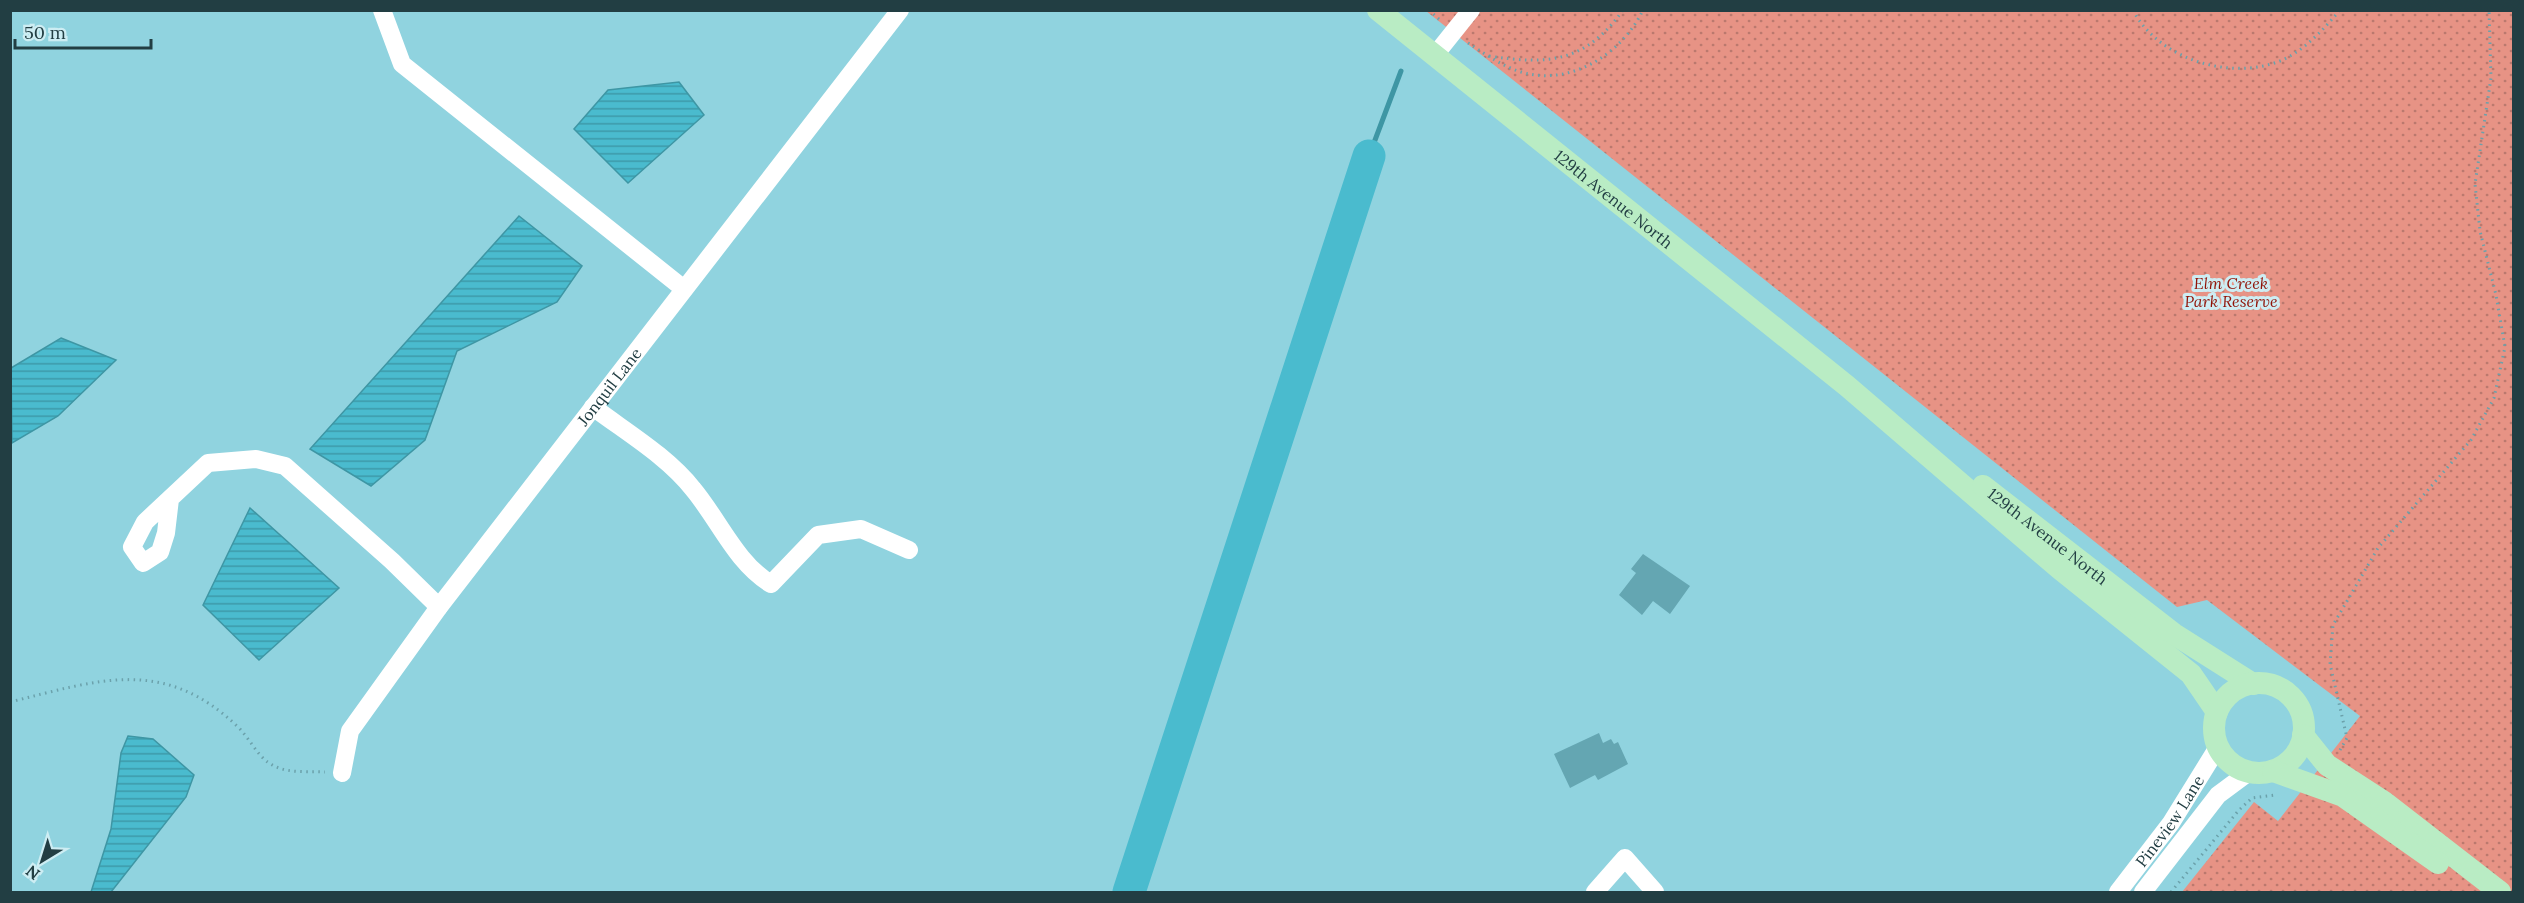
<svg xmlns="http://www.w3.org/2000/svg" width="2524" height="903" font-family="Lora,serif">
  <defs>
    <pattern id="park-dots" width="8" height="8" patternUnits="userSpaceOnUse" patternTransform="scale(1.5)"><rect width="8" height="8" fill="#e79385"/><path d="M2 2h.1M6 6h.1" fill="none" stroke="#bb796e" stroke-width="1.8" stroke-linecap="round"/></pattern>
    <pattern id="water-rules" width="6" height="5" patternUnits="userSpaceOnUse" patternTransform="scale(1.5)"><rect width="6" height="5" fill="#4abbce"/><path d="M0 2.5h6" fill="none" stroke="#3d99a9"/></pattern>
  </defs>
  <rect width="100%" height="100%" fill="#90d3df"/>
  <!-- park -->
  <path fill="url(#park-dots)" d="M 1426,11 L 2513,11 L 2513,892 L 2182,892 L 2254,802 L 2278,821 L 2360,716 L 2207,600 L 2177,607 Z"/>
  <!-- water -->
  <path fill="url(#water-rules)" stroke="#3e96a4" stroke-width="1.5" d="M 679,82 L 704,115 L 628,183 L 574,129 L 608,90 Z
    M 519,216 L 582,266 L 557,302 L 457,351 L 425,440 L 371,486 L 310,449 Z
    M 61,338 L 116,360 L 58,416 L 12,443 L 11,368 Z
    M 250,508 L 339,588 L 259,660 L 203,605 Z
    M 128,736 L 153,739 L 194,775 L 186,797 L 111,892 L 91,892 L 111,829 L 121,753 Z"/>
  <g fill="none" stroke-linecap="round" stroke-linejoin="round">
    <!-- stream -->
    <path stroke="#3e96a4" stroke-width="5" d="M 1369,156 L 1401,71"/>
    <!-- river -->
    <path stroke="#4abbce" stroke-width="33" d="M 1129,892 L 1369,156"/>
  </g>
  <!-- building -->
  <path fill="#64a6b2" d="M 1643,554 L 1690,586 L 1670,614 L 1653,601 L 1642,615 L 1619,595 L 1636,573 L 1631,569 Z
    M 1599,733 L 1603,743 L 1611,739 L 1614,744 L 1618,742 L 1628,764 L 1598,780 L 1595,775 L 1570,788 L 1554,754 Z"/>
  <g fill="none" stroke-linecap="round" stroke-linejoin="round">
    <!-- path -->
    <path stroke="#6ba1ab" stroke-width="3" stroke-dasharray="1.5 4.5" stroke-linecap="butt" d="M 1429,10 L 1440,20
      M 2133,10 C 2158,59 2230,81 2280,61 C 2304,51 2323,30 2340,10
      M 1468,43 C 1485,54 1502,66 1521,72 C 1570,87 1622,54 1643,10
      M 1489,56 C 1548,65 1585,63 1623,10
      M 10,702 C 99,680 164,656 238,727 C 247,736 253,747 261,756 C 278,775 302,771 325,772
      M 2340,750 L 2347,738 L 2330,664 L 2333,625 L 2378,548 L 2471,440 L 2494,398 L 2505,347 L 2496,295 L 2480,231 L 2475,184 L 2491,78 L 2489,10
      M 2171,892 L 2239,810 L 2252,798 L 2275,795"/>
    <!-- minor -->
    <g stroke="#fff" stroke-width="18">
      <path d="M 382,10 L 402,64 L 684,289"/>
      <path d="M 1435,55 L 1471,10"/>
      <path d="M 593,407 C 626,432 667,456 693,489 C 719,520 736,563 771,584 L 818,535 L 861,529 L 909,550"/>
      <path d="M 170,499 L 166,533 L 160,552 L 143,563 L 132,547 L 145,522 L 208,463 L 256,459 L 285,466 L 392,561 L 439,607"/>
      <path id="s1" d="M 342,773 L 350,731 L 439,607 L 900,10"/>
      <path d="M 1595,892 L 1625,858 L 1655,892"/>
      <path id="s2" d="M 2118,892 L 2171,823 L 2218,747"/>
      <path d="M 2143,892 L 2218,795 L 2249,772"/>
    </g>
    <!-- major -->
    <g stroke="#b9ecc4" stroke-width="22">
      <path id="s3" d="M 1378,10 L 1847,386 L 2060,569 L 2191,674 L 2217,712"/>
      <path id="s4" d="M 1983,486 L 2174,634 L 2253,684"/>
      <circle cx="2259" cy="728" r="45"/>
      <path d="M 2303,735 L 2327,765 L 2384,802 L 2500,892"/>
      <path d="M 2273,771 L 2343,796 L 2438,863"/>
    </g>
  </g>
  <g text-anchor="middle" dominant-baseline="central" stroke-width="6" stroke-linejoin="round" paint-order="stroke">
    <!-- street labels -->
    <g font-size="16" fill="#223e43" stroke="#cdedf3">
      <text stroke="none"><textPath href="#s3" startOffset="302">129th Avenue North</textPath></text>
      <text stroke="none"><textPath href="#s1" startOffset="474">Jonquil Lane</textPath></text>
      <text stroke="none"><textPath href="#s4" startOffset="82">129th Avenue North</textPath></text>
      <text stroke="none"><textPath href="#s2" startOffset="88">Pineview Lane</textPath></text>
    </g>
    <!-- park labels -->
    <g font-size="16" font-style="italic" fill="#911307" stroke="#cdedf3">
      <text x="2231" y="283">Elm Creek<tspan x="2231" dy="18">Park Reserve</tspan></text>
    </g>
  </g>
  <!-- border -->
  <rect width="2524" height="903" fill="none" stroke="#223e43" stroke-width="24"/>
  <!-- north arrow -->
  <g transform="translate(42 861) rotate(218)" stroke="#cdedf3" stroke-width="4.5" paint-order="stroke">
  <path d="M0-4.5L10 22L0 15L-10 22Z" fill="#223e43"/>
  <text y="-9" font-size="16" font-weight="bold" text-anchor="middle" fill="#223e43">N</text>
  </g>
  <!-- scale -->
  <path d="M15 39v9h136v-9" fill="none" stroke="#223e43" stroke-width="3"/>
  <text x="24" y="39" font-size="18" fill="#223e43" stroke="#cdedf3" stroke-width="4.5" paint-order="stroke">50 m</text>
</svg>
